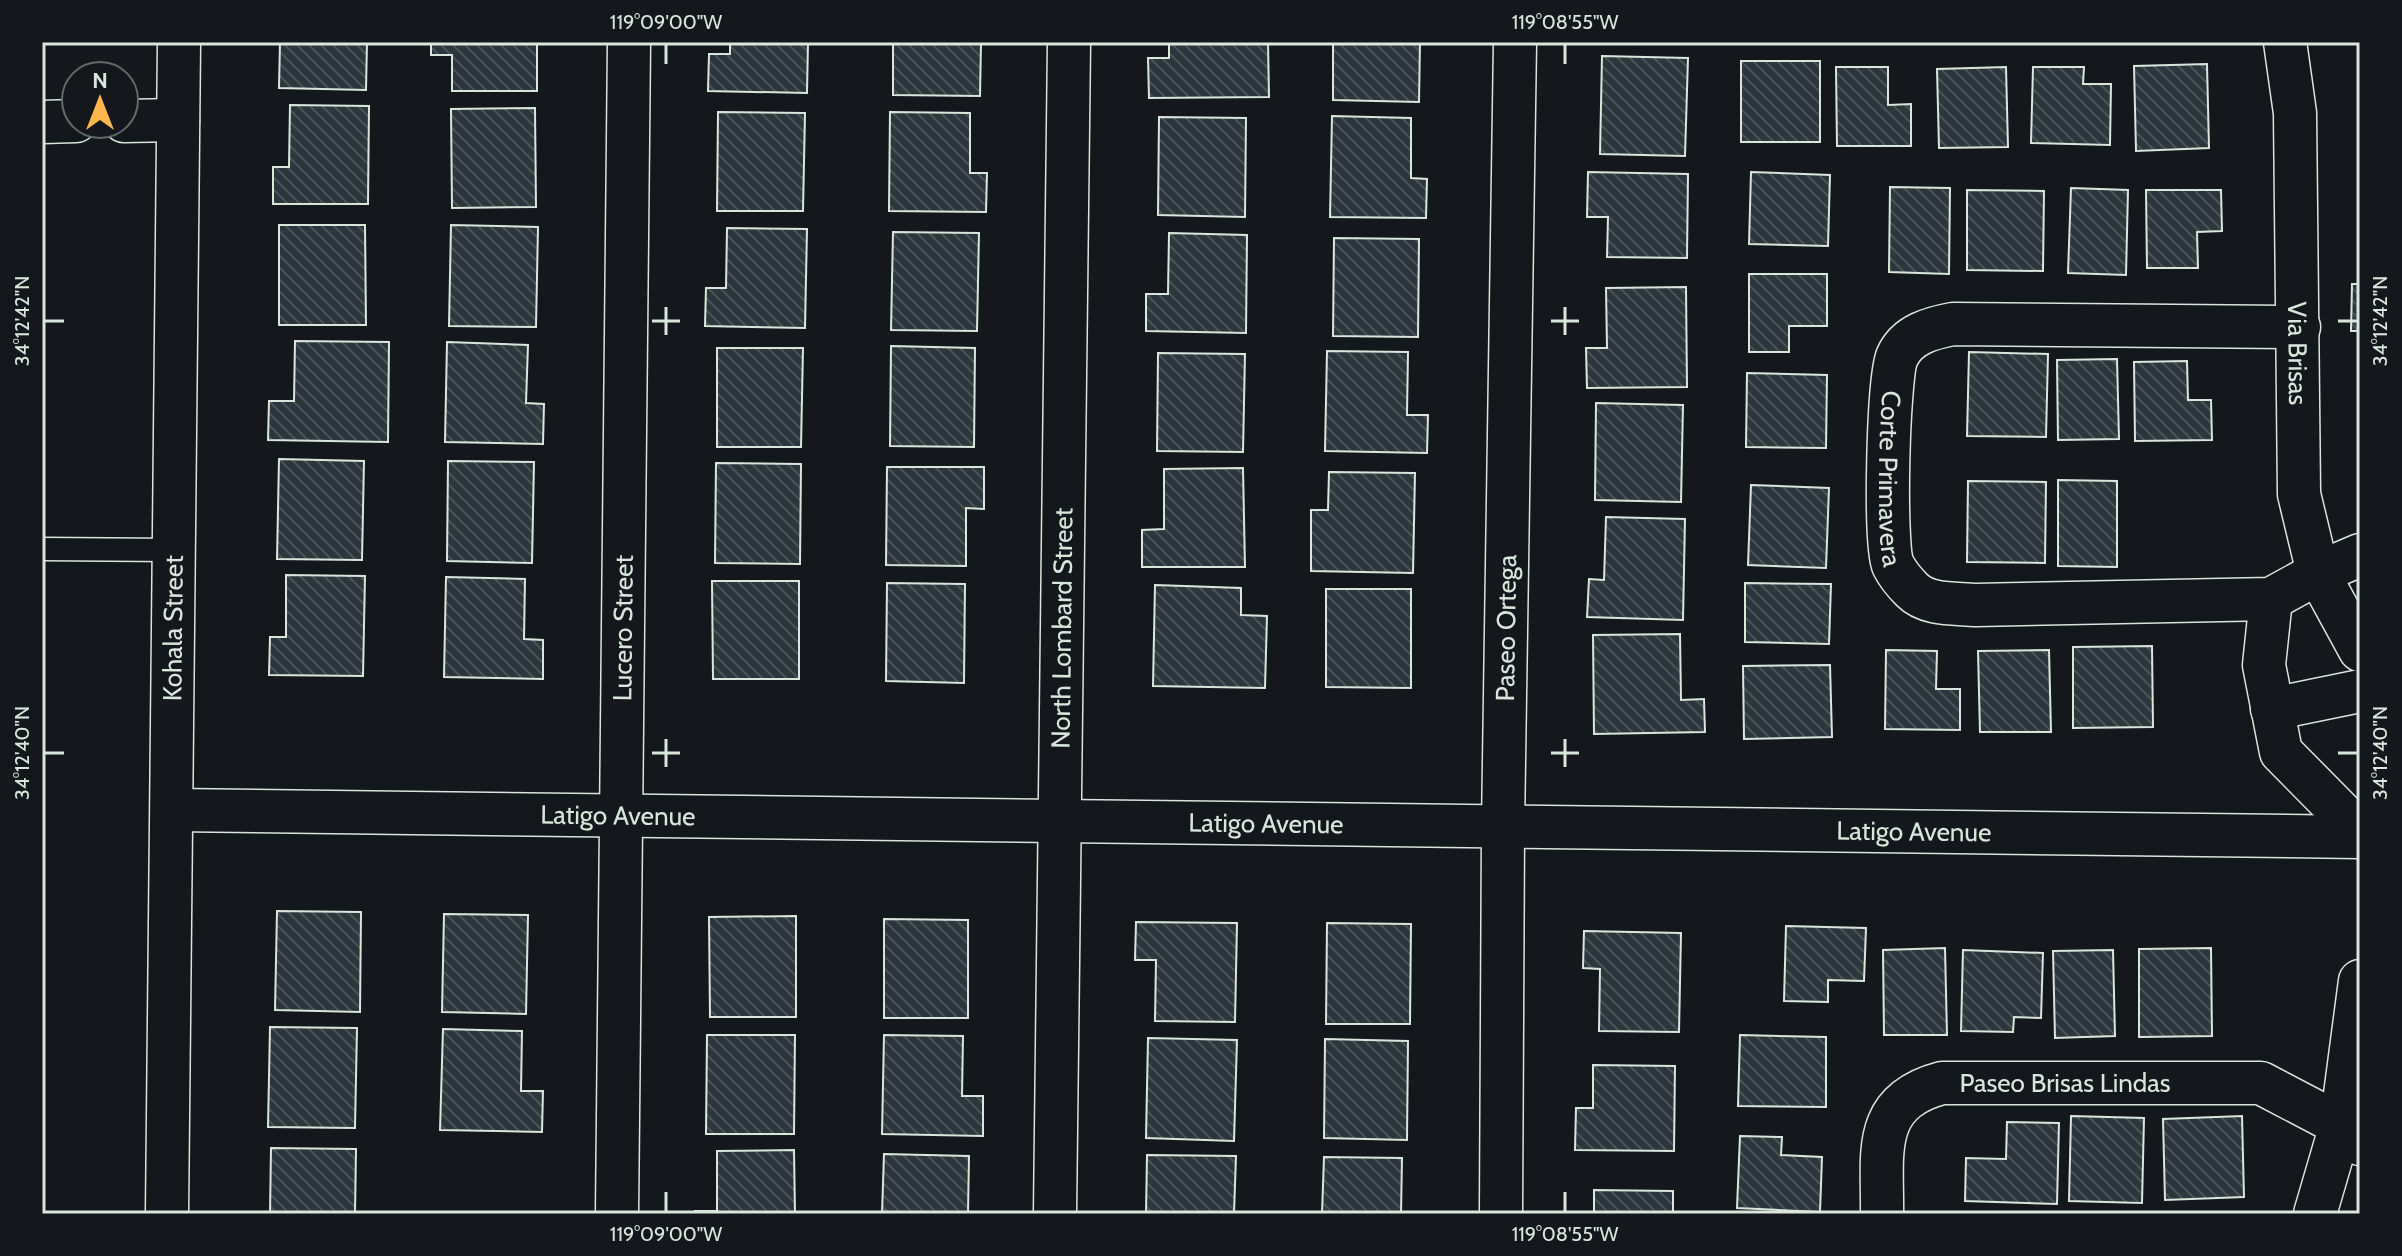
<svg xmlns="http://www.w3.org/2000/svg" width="2402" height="1256" font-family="Cabin,sans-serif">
  <defs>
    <pattern id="building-back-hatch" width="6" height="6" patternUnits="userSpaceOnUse" patternTransform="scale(2)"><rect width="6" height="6" fill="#2c363c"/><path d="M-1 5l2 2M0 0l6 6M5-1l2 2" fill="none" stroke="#4a5358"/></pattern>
  </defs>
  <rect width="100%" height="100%" fill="#14181c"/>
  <!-- building -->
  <path fill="url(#building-back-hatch)" stroke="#d8e6dc" stroke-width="2" d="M 280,42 L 367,42 L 366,90 L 279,88 Z
    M 431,42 L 537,42 L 537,91 L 452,91 L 452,55 L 431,55 Z
    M 730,42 L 808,42 L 807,93 L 708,91 L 709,54 L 730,54 Z
    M 893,42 L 981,42 L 980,96 L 893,95 Z
    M 1169,42 L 1268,42 L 1269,97 L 1149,98 L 1148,58 L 1169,58 Z
    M 1333,42 L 1420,42 L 1419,102 L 1333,100 Z
    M 1602,56 L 1688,58 L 1685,156 L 1600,154 Z
    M 1741,61 L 1820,61 L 1820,142 L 1741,142 Z
    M 2207,64 L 2209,148 L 2136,151 L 2134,66 Z
    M 1836,67 L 1888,67 L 1888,105 L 1911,104 L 1911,146 L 1837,146 Z
    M 2006,67 L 2008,147 L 1939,148 L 1937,69 Z
    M 2033,67 L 2084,67 L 2083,84 L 2111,84 L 2110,145 L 2031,143 Z
    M 290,105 L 369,106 L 368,204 L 273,204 L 273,167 L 289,167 Z
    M 535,108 L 536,207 L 452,208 L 451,109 Z
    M 718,112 L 805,113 L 803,211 L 717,211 Z
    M 890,112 L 970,113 L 970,173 L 987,173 L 986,212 L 889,211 Z
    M 1332,116 L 1411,118 L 1411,178 L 1427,179 L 1426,218 L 1330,217 Z
    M 1159,117 L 1246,118 L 1245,217 L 1158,215 Z
    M 1588,172 L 1688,174 L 1687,258 L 1607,257 L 1608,217 L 1587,217 Z
    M 1751,172 L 1830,175 L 1828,246 L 1749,244 Z
    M 1890,187 L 1950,188 L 1949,274 L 1889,272 Z
    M 2071,188 L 2128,190 L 2126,275 L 2068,273 Z
    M 1967,190 L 2044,191 L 2043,271 L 1967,270 Z
    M 2146,190 L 2221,190 L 2222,231 L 2197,232 L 2198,268 L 2147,268 Z
    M 279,225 L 365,225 L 366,325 L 279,325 Z
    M 451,225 L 538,227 L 536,327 L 449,326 Z
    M 727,228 L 807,229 L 805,328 L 705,326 L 706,288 L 726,288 Z
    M 893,232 L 979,233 L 977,331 L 891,330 Z
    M 1169,233 L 1247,235 L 1246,333 L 1146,331 L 1146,294 L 1168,294 Z
    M 1334,238 L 1419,239 L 1418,337 L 1333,336 Z
    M 1749,274 L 1827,274 L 1827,326 L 1789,326 L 1789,352 L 1749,352 Z
    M 2352,284 L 2360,284 L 2360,331 L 2351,331 Z
    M 1686,287 L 1687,387 L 1587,388 L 1586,348 L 1607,348 L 1606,288 Z
    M 295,341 L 389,342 L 388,442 L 268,440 L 269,401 L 294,401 Z
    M 447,342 L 528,345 L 526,403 L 544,404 L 543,444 L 445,442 Z
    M 891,346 L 975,348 L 974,447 L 890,446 Z
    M 717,348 L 803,348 L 801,447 L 717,447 Z
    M 1327,351 L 1408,352 L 1407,415 L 1428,415 L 1427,453 L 1325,451 Z
    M 1969,352 L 2048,354 L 2046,437 L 1967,436 Z
    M 1158,353 L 1245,354 L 1243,452 L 1157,451 Z
    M 2117,359 L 2119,439 L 2058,440 L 2057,360 Z
    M 2187,361 L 2188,400 L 2211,400 L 2212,440 L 2135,441 L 2134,362 Z
    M 1747,373 L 1827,375 L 1826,448 L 1746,447 Z
    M 1596,403 L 1683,405 L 1681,502 L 1595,500 Z
    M 279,459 L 364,461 L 362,560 L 277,559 Z
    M 448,461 L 534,462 L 532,563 L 447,561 Z
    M 716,463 L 801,464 L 800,564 L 715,563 Z
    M 887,467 L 984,467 L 984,509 L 966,508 L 966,566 L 886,565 Z
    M 1243,468 L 1245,567 L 1142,567 L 1142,530 L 1164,529 L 1164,469 Z
    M 1329,472 L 1415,473 L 1413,573 L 1311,571 L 1311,510 L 1328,510 Z
    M 2058,480 L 2117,481 L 2117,567 L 2058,566 Z
    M 1968,481 L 2046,482 L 2045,563 L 1967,562 Z
    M 1751,485 L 1829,488 L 1826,568 L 1748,565 Z
    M 1606,517 L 1685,519 L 1683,620 L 1587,617 L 1589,579 L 1604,580 Z
    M 286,575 L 365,576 L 363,676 L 269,675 L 270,637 L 286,637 Z
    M 446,577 L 525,579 L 524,639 L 543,640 L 543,679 L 444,677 Z
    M 712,581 L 799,581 L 799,679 L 713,679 Z
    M 887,583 L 965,584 L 964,683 L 886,681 Z
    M 1745,583 L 1831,584 L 1829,644 L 1745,642 Z
    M 1155,585 L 1241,588 L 1241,615 L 1267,616 L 1265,688 L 1153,686 Z
    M 1326,589 L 1411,589 L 1411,688 L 1326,687 Z
    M 1680,634 L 1681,700 L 1704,699 L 1705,732 L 1594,734 L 1593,635 Z
    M 2152,646 L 2153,727 L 2073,728 L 2073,647 Z
    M 1886,650 L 1937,651 L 1936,689 L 1960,689 L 1960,730 L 1885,729 Z
    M 2049,650 L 2051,732 L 1980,732 L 1978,651 Z
    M 1830,665 L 1832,737 L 1744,739 L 1743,666 Z
    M 277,911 L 361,912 L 360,1012 L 275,1010 Z
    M 444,914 L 528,915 L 526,1014 L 442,1012 Z
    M 796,916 L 796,1017 L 710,1017 L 709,917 Z
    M 884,919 L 968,920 L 968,1018 L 884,1018 Z
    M 1136,922 L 1237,923 L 1235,1022 L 1155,1021 L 1156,960 L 1135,960 Z
    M 1327,923 L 1411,924 L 1410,1024 L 1326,1024 Z
    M 1786,926 L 1866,928 L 1864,981 L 1828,980 L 1828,1002 L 1784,1001 Z
    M 1584,931 L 1681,933 L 1679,1032 L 1599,1031 L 1600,969 L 1583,968 Z
    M 1945,948 L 1947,1035 L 1884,1035 L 1883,950 Z
    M 2211,948 L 2212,1036 L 2139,1037 L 2139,949 Z
    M 1963,950 L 2043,953 L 2041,1018 L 2014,1017 L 2013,1032 L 1961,1031 Z
    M 2113,950 L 2115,1036 L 2055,1038 L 2053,951 Z
    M 270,1027 L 357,1028 L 355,1128 L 268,1127 Z
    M 443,1029 L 522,1031 L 521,1091 L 543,1091 L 542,1132 L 440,1130 Z
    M 707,1035 L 795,1035 L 794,1134 L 706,1134 Z
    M 884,1035 L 963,1036 L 962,1096 L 983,1096 L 983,1136 L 882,1134 Z
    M 1740,1035 L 1826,1037 L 1826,1107 L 1738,1106 Z
    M 1148,1038 L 1237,1040 L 1234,1141 L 1146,1138 Z
    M 1325,1039 L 1408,1041 L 1407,1140 L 1324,1138 Z
    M 1593,1065 L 1675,1066 L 1674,1151 L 1575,1150 L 1576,1108 L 1593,1108 Z
    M 2071,1116 L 2144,1118 L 2142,1203 L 2069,1201 Z
    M 2242,1116 L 2244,1197 L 2165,1200 L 2163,1119 Z
    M 2007,1122 L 2059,1123 L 2057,1204 L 1965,1201 L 1966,1158 L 2006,1159 Z
    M 1740,1136 L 1782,1137 L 1781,1155 L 1822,1157 L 1820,1212 L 1737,1208 Z
    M 271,1148 L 356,1149 L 355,1214 L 270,1214 Z
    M 794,1150 L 795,1214 L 695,1214 L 695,1211 L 717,1211 L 717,1151 Z
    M 884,1154 L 969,1156 L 968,1214 L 882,1214 Z
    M 1147,1155 L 1236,1156 L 1234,1214 L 1146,1214 Z
    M 1324,1157 L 1402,1158 L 1401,1214 L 1322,1214 Z
    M 1594,1190 L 1673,1191 L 1673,1214 L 1594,1214 Z"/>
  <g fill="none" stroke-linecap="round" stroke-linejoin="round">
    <!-- lane casing -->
    <g stroke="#d8e6dc" stroke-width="25">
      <path id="lane" d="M 42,549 L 175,550"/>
    </g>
    <!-- street casing -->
    <g stroke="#d8e6dc" stroke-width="45">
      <g id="street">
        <path id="s1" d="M 2285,42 L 2295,113 L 2299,494 L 2318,573 L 2360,650"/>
        <path d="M 124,121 L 178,120"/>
        <path d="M 42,122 L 76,121"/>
        <path id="s2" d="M 2299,327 L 1953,324 C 1932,328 1907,334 1897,357 C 1888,379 1884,544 1893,565 C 1897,573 1906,584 1912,590 C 1928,606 1955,603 1976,605 L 2271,599 L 2318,573 L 2360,555"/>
        <path d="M 2271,599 L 2264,665 L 2281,752 L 2360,832"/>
        <path d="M 2272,709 L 2360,691"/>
        <path id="s3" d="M 172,810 L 2360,837"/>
        <path id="s4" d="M 167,1214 L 179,42"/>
        <path id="s5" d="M 617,1214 L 629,42"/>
        <path id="s6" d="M 1055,1214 L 1069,42"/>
        <path id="s7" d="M 1501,1214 L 1503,827 L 1515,42"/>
        <path id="s8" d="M 1882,1214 C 1883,1154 1870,1102 1942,1083 L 2261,1083 L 2341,1125 L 2360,1144"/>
        <path d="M 2315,1214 L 2341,1125 L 2360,981"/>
      </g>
    </g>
    <!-- lane -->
    <use href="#lane" stroke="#14181c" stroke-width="22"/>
    <!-- street -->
    <use href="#street" stroke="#14181c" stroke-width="42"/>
  </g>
  <!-- ticks -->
  <path fill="none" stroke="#d8e6dc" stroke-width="3" d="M 666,44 L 666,64M 1565,44 L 1565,64M 666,307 L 666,335M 1565,307 L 1565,335M 44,321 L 64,321M 652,321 L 680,321M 1551,321 L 1579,321M 2338,321 L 2358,321M 666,739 L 666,767M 1565,739 L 1565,767M 44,753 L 64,753M 652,753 L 680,753M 1551,753 L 1579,753M 2338,753 L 2358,753M 666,1192 L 666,1212M 1565,1192 L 1565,1212"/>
  <g text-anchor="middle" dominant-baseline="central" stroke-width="6" stroke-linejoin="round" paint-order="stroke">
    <!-- street labels -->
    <g font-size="26" fill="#d8e6dc" stroke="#14181c">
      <text stroke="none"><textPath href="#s1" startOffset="312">Via Brisas</textPath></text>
      <text stroke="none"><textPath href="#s2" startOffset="536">Corte Primavera</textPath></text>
      <text stroke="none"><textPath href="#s4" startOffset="586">Kohala Street</textPath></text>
      <text stroke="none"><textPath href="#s5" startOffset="586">Lucero Street</textPath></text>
      <text stroke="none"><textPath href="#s6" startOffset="586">North Lombard Street</textPath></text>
      <text stroke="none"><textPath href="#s7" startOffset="586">Paseo Ortega</textPath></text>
      <text stroke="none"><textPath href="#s3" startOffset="446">Latigo Avenue</textPath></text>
      <text stroke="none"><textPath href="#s3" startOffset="1094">Latigo Avenue</textPath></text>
      <text stroke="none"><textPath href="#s3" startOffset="1742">Latigo Avenue</textPath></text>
      <text stroke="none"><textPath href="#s8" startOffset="284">Paseo Brisas Lindas</textPath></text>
    </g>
  </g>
  <!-- border -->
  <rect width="2402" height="1256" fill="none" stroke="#14181c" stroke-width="88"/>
  <!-- north arrow -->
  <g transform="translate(100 100)"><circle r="38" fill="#14181c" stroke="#626a69" stroke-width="2"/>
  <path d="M0-6L14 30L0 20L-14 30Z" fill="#ffb74d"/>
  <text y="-12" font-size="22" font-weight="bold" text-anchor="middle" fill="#d8e6dc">N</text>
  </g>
  <rect x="44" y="44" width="2314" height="1168" fill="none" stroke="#d8e6dc" stroke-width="3"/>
  <g font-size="20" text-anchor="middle" fill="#d8e6dc">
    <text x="666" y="29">119°09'00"W</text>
    <text x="1565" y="29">119°08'55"W</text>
    <text transform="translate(22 321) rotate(-90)" y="7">34°12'42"N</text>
    <text transform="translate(2380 321) rotate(-90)" y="7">34°12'42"N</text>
    <text transform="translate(22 753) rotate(-90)" y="7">34°12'40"N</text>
    <text transform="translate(2380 753) rotate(-90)" y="7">34°12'40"N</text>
    <text x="666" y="1241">119°09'00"W</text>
    <text x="1565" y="1241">119°08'55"W</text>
  </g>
</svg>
